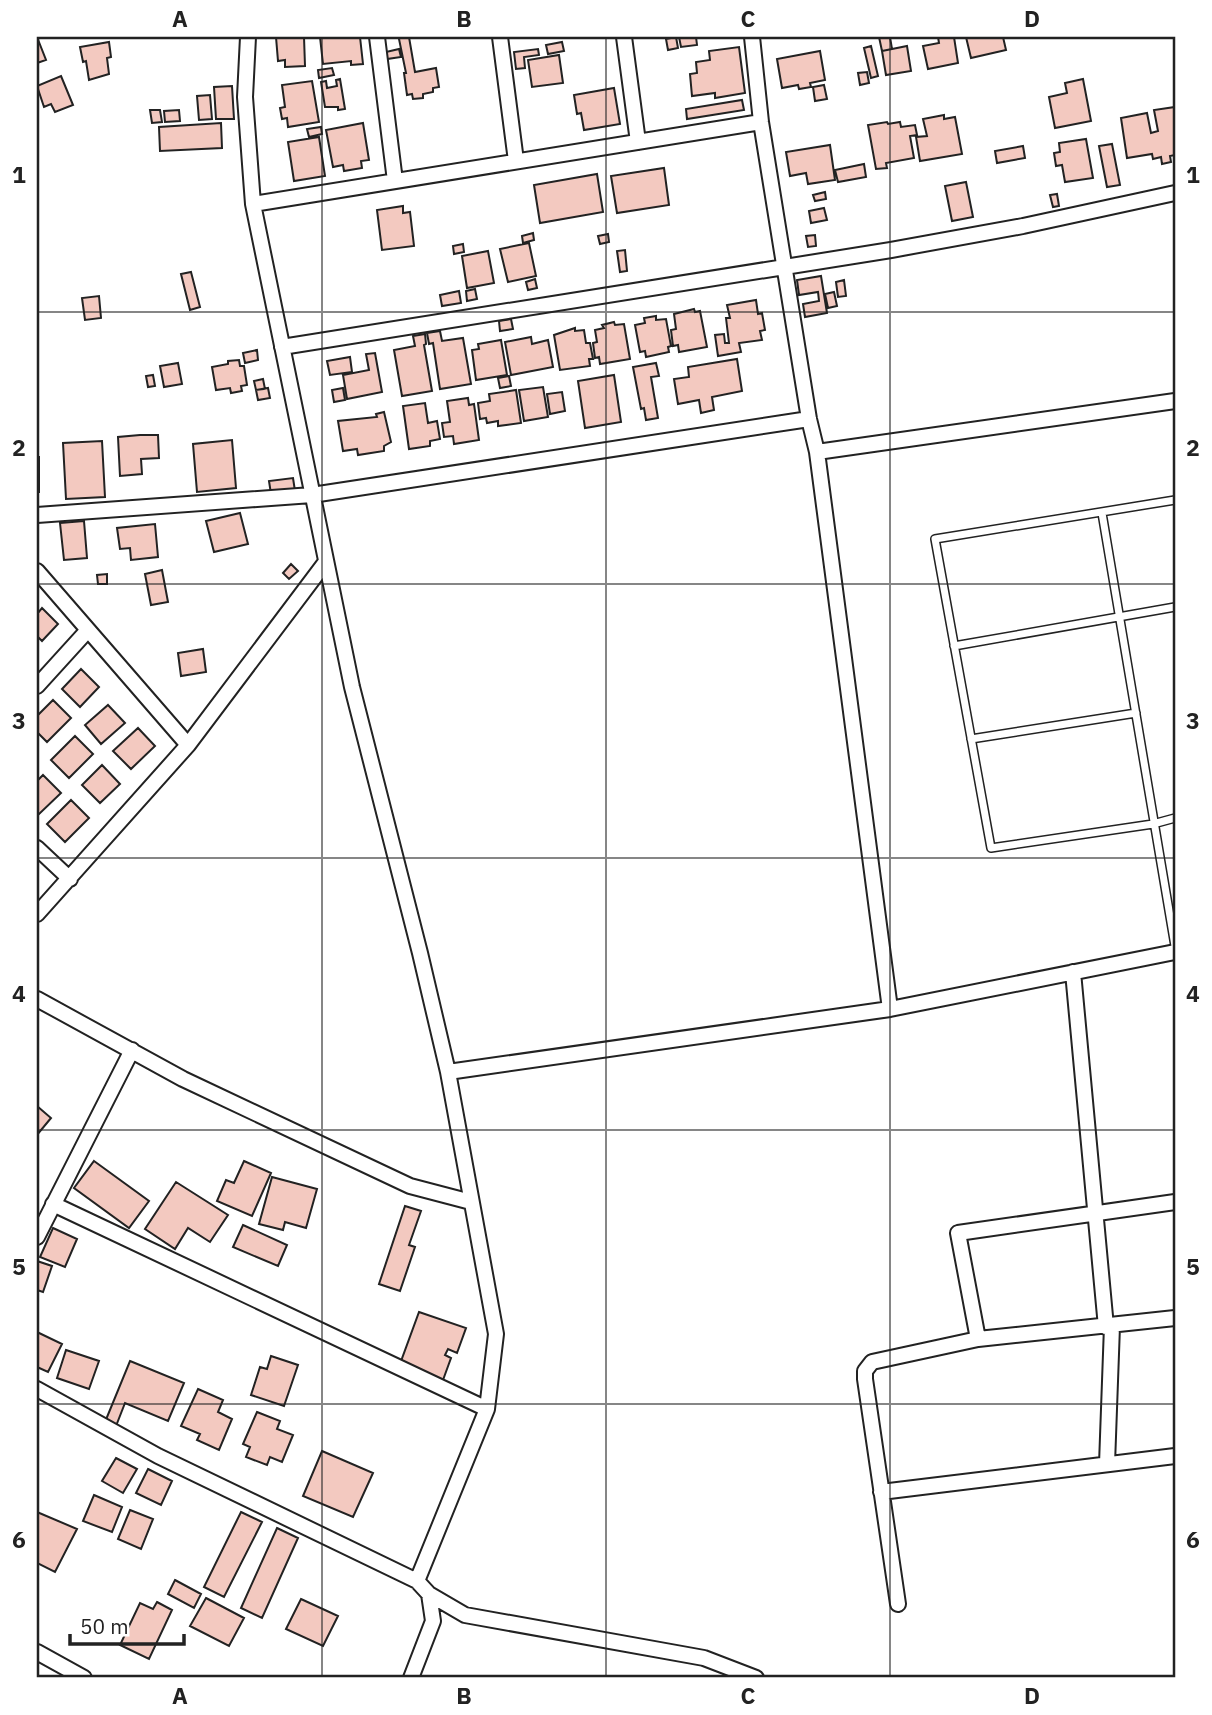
<svg xmlns="http://www.w3.org/2000/svg" width="1212" height="1715" font-family="'IBM Plex Sans',sans-serif">
  <rect width="100%" height="100%" fill="#fff"/>
  <!-- building -->
  <path fill="#f3c9c0" stroke="#222" stroke-width="2" d="M 37,37 L 46,60 L 37,63 Z
    M 276,37 L 304,37 L 305,66 L 285,67 L 285,60 L 278,61 Z
    M 320,37 L 360,37 L 363,64 L 351,65 L 351,61 L 323,64 Z
    M 402,37 L 409,37 L 415,72 L 436,68 L 439,87 L 433,88 L 433,92 L 423,94 L 423,98 L 413,99 L 412,94 L 407,95 L 404,73 L 406,73 L 399,39 Z
    M 676,37 L 678,48 L 668,50 L 666,39 Z
    M 679,37 L 696,37 L 697,45 L 681,47 Z
    M 879,37 L 890,37 L 892,49 L 882,51 Z
    M 938,37 L 954,37 L 958,63 L 928,69 L 923,46 L 939,43 Z
    M 966,37 L 1003,37 L 1006,50 L 971,58 Z
    M 109,42 L 111,57 L 107,58 L 109,74 L 89,80 L 86,61 L 83,62 L 80,47 Z
    M 562,42 L 564,51 L 548,54 L 546,45 Z
    M 871,46 L 878,76 L 871,78 L 864,48 Z
    M 907,46 L 911,71 L 886,75 L 882,51 Z
    M 739,47 L 745,93 L 715,98 L 715,93 L 692,96 L 690,74 L 697,73 L 696,62 L 710,60 L 709,51 Z
    M 399,49 L 401,57 L 387,59 L 386,52 Z
    M 538,49 L 539,55 L 524,57 L 525,68 L 516,69 L 514,52 Z
    M 820,51 L 825,80 L 810,83 L 811,87 L 799,89 L 798,85 L 782,88 L 777,59 Z
    M 559,55 L 563,83 L 532,87 L 528,60 Z
    M 332,68 L 334,75 L 319,78 L 318,70 Z
    M 867,72 L 869,83 L 860,85 L 858,73 Z
    M 61,76 L 73,105 L 55,112 L 51,104 L 44,107 L 37,86 Z
    M 340,79 L 345,109 L 338,110 L 338,107 L 325,107 L 321,82 L 326,81 L 327,88 L 337,86 L 336,80 Z
    M 1083,79 L 1091,121 L 1055,128 L 1049,97 L 1067,93 L 1065,83 Z
    M 312,81 L 319,122 L 288,127 L 287,118 L 282,119 L 280,108 L 285,107 L 282,85 Z
    M 824,85 L 827,99 L 815,101 L 813,87 Z
    M 232,86 L 234,119 L 216,119 L 214,87 Z
    M 614,88 L 620,124 L 584,130 L 581,113 L 577,114 L 574,95 Z
    M 210,95 L 212,119 L 199,120 L 197,96 Z
    M 742,100 L 744,110 L 687,119 L 686,109 Z
    M 1175,107 L 1175,155 L 1170,156 L 1171,162 L 1162,164 L 1161,157 L 1153,159 L 1152,154 L 1127,158 L 1121,118 L 1147,113 L 1151,133 L 1158,131 L 1154,110 Z
    M 150,110 L 160,110 L 162,122 L 152,123 Z
    M 179,110 L 180,121 L 165,122 L 164,111 Z
    M 944,115 L 944,119 L 955,117 L 962,154 L 920,161 L 916,137 L 927,136 L 923,119 Z
    M 887,122 L 888,124 L 900,122 L 901,127 L 915,125 L 917,135 L 910,136 L 914,158 L 886,163 L 887,168 L 876,169 L 868,125 Z
    M 221,123 L 222,148 L 160,151 L 159,127 Z
    M 363,123 L 369,160 L 361,161 L 362,168 L 344,171 L 343,165 L 333,167 L 326,130 Z
    M 321,127 L 322,134 L 309,137 L 307,129 Z
    M 319,137 L 325,176 L 294,181 L 288,142 Z
    M 1086,139 L 1093,178 L 1065,182 L 1062,165 L 1056,166 L 1054,153 L 1060,152 L 1059,143 Z
    M 1112,144 L 1120,185 L 1107,187 L 1099,146 Z
    M 830,145 L 835,180 L 808,184 L 806,173 L 790,176 L 786,152 Z
    M 1023,146 L 1025,158 L 997,163 L 995,151 Z
    M 864,164 L 866,177 L 838,182 L 835,170 Z
    M 664,168 L 669,205 L 617,213 L 611,176 Z
    M 597,174 L 603,212 L 540,223 L 534,185 Z
    M 966,182 L 973,217 L 952,221 L 945,186 Z
    M 825,192 L 826,199 L 815,201 L 813,195 Z
    M 1057,194 L 1059,206 L 1053,207 L 1050,195 Z
    M 403,206 L 403,213 L 410,212 L 414,246 L 382,250 L 377,210 Z
    M 824,208 L 827,220 L 811,223 L 809,211 Z
    M 533,233 L 534,240 L 523,243 L 522,236 Z
    M 608,234 L 609,242 L 600,244 L 598,236 Z
    M 815,235 L 816,246 L 808,247 L 806,236 Z
    M 529,243 L 536,276 L 508,282 L 500,249 Z
    M 463,244 L 464,252 L 454,254 L 453,246 Z
    M 625,250 L 627,271 L 620,272 L 617,251 Z
    M 488,251 L 494,283 L 467,288 L 462,256 Z
    M 191,272 L 200,307 L 190,310 L 181,274 Z
    M 821,276 L 827,313 L 805,317 L 803,304 L 819,301 L 818,292 L 799,295 L 797,280 Z
    M 535,279 L 537,288 L 528,290 L 526,282 Z
    M 844,280 L 846,296 L 838,297 L 836,282 Z
    M 475,289 L 477,299 L 467,301 L 466,291 Z
    M 459,291 L 461,303 L 442,306 L 440,295 Z
    M 834,292 L 837,306 L 828,308 L 825,294 Z
    M 99,296 L 101,318 L 85,320 L 82,298 Z
    M 756,300 L 758,314 L 762,313 L 765,330 L 760,331 L 762,340 L 739,343 L 741,352 L 718,356 L 715,335 L 724,334 L 725,343 L 729,343 L 726,318 L 730,318 L 727,305 Z
    M 694,309 L 695,312 L 700,311 L 707,347 L 679,352 L 678,345 L 673,346 L 671,330 L 676,329 L 674,314 Z
    M 656,316 L 656,320 L 666,319 L 671,346 L 668,347 L 669,352 L 646,357 L 645,351 L 640,352 L 635,325 L 645,323 L 644,318 Z
    M 511,319 L 513,329 L 500,331 L 499,321 Z
    M 614,322 L 615,325 L 624,324 L 630,359 L 600,364 L 599,357 L 595,358 L 593,343 L 597,342 L 595,330 L 604,328 L 602,325 Z
    M 575,328 L 575,331 L 584,330 L 586,343 L 590,343 L 593,359 L 589,359 L 590,366 L 560,370 L 554,335 Z
    M 440,331 L 442,341 L 463,338 L 471,384 L 440,389 L 433,343 L 429,344 L 427,333 Z
    M 425,334 L 426,344 L 424,345 L 432,391 L 402,396 L 394,350 L 415,346 L 413,336 Z
    M 531,337 L 532,344 L 548,340 L 553,367 L 511,375 L 505,342 Z
    M 501,340 L 507,375 L 476,380 L 472,350 L 479,349 L 478,344 Z
    M 257,350 L 258,360 L 245,363 L 243,353 Z
    M 375,353 L 382,392 L 347,399 L 343,375 L 369,370 L 366,354 Z
    M 350,357 L 352,372 L 330,375 L 327,361 Z
    M 737,359 L 742,391 L 712,397 L 714,410 L 701,413 L 699,400 L 678,404 L 674,379 L 689,377 L 688,367 Z
    M 239,360 L 240,366 L 244,366 L 247,385 L 241,386 L 242,391 L 231,393 L 230,388 L 216,390 L 212,367 L 228,364 L 228,361 Z
    M 178,363 L 182,384 L 164,387 L 160,366 Z
    M 656,363 L 659,376 L 651,377 L 658,418 L 646,420 L 644,408 L 641,409 L 633,367 Z
    M 153,375 L 155,386 L 148,387 L 146,376 Z
    M 614,375 L 621,422 L 585,428 L 578,381 Z
    M 509,376 L 511,386 L 500,388 L 498,378 Z
    M 263,379 L 265,389 L 256,390 L 254,381 Z
    M 543,387 L 548,417 L 524,421 L 519,390 Z
    M 268,388 L 270,398 L 258,400 L 256,390 Z
    M 343,388 L 345,400 L 334,402 L 332,390 Z
    M 516,390 L 521,423 L 498,426 L 498,421 L 487,423 L 486,418 L 480,419 L 478,403 L 490,401 L 489,394 Z
    M 562,392 L 565,411 L 550,414 L 547,394 Z
    M 468,398 L 469,405 L 474,404 L 479,440 L 454,444 L 453,436 L 444,437 L 442,423 L 450,422 L 447,401 Z
    M 425,403 L 428,423 L 437,421 L 440,439 L 430,441 L 430,446 L 409,449 L 403,406 Z
    M 384,412 L 391,442 L 384,446 L 384,451 L 358,455 L 357,449 L 343,451 L 338,421 L 377,417 L 376,414 Z
    M 140,435 L 158,435 L 159,458 L 141,459 L 142,474 L 120,476 L 118,437 Z
    M 232,440 L 236,488 L 197,492 L 193,444 Z
    M 102,441 L 105,497 L 66,499 L 63,443 Z
    M 37,457 L 39,457 L 39,492 L 37,492 Z
    M 293,478 L 295,491 L 271,494 L 269,481 Z
    M 240,513 L 248,544 L 214,552 L 206,521 Z
    M 84,521 L 87,558 L 64,560 L 60,523 Z
    M 155,524 L 158,557 L 131,560 L 130,548 L 120,549 L 117,528 Z
    M 291,564 L 298,571 L 289,579 L 283,573 Z
    M 162,570 L 168,602 L 151,605 L 145,574 Z
    M 107,574 L 107,584 L 98,584 L 97,575 Z
    M 42,608 L 58,624 L 42,641 L 37,636 L 37,614 Z
    M 203,649 L 206,672 L 181,676 L 178,653 Z
    M 81,669 L 99,687 L 80,707 L 62,689 Z
    M 53,700 L 71,718 L 47,742 L 37,732 L 37,716 Z
    M 108,705 L 125,723 L 101,744 L 85,725 Z
    M 138,728 L 155,746 L 131,769 L 113,751 Z
    M 75,736 L 93,754 L 69,778 L 51,760 Z
    M 102,765 L 120,784 L 100,803 L 82,785 Z
    M 43,775 L 61,793 L 37,816 L 37,781 Z
    M 71,800 L 89,818 L 65,842 L 47,824 Z
    M 37,1106 L 51,1118 L 37,1135 Z
    M 94,1161 L 149,1201 L 129,1228 L 74,1188 Z
    M 244,1161 L 271,1173 L 252,1216 L 217,1201 L 226,1180 L 234,1183 Z
    M 272,1177 L 317,1189 L 306,1228 L 285,1222 L 283,1230 L 259,1224 Z
    M 176,1182 L 228,1215 L 210,1242 L 188,1228 L 175,1249 L 145,1229 Z
    M 405,1206 L 421,1211 L 409,1245 L 415,1247 L 400,1291 L 379,1284 Z
    M 243,1225 L 287,1245 L 278,1266 L 233,1247 Z
    M 53,1228 L 77,1239 L 65,1267 L 40,1257 Z
    M 37,1261 L 52,1266 L 43,1292 L 37,1290 Z
    M 419,1312 L 466,1328 L 457,1353 L 448,1349 L 445,1355 L 451,1358 L 443,1380 L 400,1364 Z
    M 37,1332 L 62,1344 L 48,1372 L 37,1367 Z
    M 66,1350 L 99,1361 L 89,1389 L 57,1378 Z
    M 271,1356 L 298,1365 L 284,1406 L 251,1395 L 260,1367 L 267,1369 Z
    M 130,1361 L 184,1383 L 168,1421 L 125,1403 L 116,1426 L 105,1422 Z
    M 198,1389 L 223,1400 L 218,1412 L 232,1419 L 219,1450 L 197,1440 L 200,1434 L 181,1426 Z
    M 257,1412 L 280,1421 L 277,1429 L 293,1435 L 282,1462 L 270,1457 L 267,1465 L 246,1457 L 250,1447 L 243,1444 Z
    M 322,1451 L 373,1473 L 353,1517 L 303,1496 Z
    M 116,1458 L 137,1469 L 123,1493 L 102,1481 Z
    M 148,1469 L 172,1481 L 161,1505 L 136,1493 Z
    M 94,1495 L 122,1507 L 112,1532 L 83,1521 Z
    M 130,1510 L 153,1519 L 141,1549 L 118,1539 Z
    M 37,1512 L 77,1529 L 55,1572 L 37,1563 Z
    M 241,1512 L 262,1522 L 224,1597 L 204,1587 Z
    M 277,1528 L 298,1538 L 262,1618 L 241,1608 Z
    M 175,1580 L 201,1594 L 194,1608 L 168,1594 Z
    M 206,1598 L 244,1618 L 229,1646 L 190,1626 Z
    M 301,1599 L 338,1616 L 323,1646 L 286,1629 Z
    M 157,1602 L 172,1610 L 149,1659 L 120,1645 L 140,1603 L 153,1609 Z"/>
  <g fill="none" stroke-linecap="round" stroke-linejoin="round">
    <!-- lane casing -->
    <g stroke="#222" stroke-width="10">
      <path id="lane" d="M 1175,500 L 935,539 L 991,848 L 1153,824 L 1175,818
        M 1102,513 L 1175,946
        M 954,646 L 1175,607
        M 971,739 L 1136,713"/>
    </g>
    <!-- street casing -->
    <g stroke="#222" stroke-width="18">
      <path id="street" d="M 248,37 L 245,97 L 253,204 L 352,687 L 420,953 L 448,1072 L 496,1334 L 487,1409 L 417,1581 L 429,1594 L 433,1621 L 411,1678
        M 377,37 L 395,181
        M 500,37 L 516,161
        M 624,37 L 638,142
        M 752,37 L 761,122 L 809,419 L 817,452 L 1175,401
        M 253,204 L 761,122
        M 282,347 L 891,250 L 1023,226 L 1175,193
        M 817,452 L 890,1009
        M 37,515 L 312,495 L 809,419
        M 37,571 L 188,745
        M 37,686 L 87,631
        M 37,848 L 70,879
        M 37,914 L 188,745 L 325,563
        M 1073,972 L 1106,1327
        M 37,999 L 183,1079 L 410,1186 L 471,1202
        M 448,1072 L 890,1009 L 1175,952
        M 53,1204 L 487,1409
        M 37,1237 L 132,1050
        M 978,1339 L 958,1233 L 1175,1202
        M 37,1389 L 158,1456 L 417,1581
        M 1107,1464 L 1112,1326
        M 881,1492 L 1175,1456
        M 429,1594 L 465,1615 L 704,1658 L 756,1678
        M 898,1604 L 865,1379 L 865,1371 L 872,1362 L 978,1339 L 1175,1318
        M 37,1652 L 84,1678"/>
    </g>
    <!-- lane -->
    <use href="#lane" stroke="#fff" stroke-width="7"/>
    <!-- street -->
    <use href="#street" stroke="#fff" stroke-width="14"/>
  </g>
  <!-- grid -->
  <path fill="none" stroke="#222" stroke-width="2" stroke-opacity="0.55" d="M 322,37 L 322,1678M 606,37 L 606,1678M 890,37 L 890,1678M 37,312 L 1175,312M 37,584 L 1175,584M 37,858 L 1175,858M 37,1130 L 1175,1130M 37,1404 L 1175,1404"/>
  <!-- border -->
  <rect width="1212" height="1715" fill="none" stroke="#ffffff" stroke-width="77"/>
  <!-- scale -->
  <path d="M70 1634v10h114v-10" fill="none" stroke="#222222" stroke-width="3.5"/>
  <text x="80" y="1634" font-size="21" fill="#222222" stroke="#ffffff" stroke-width="5" paint-order="stroke">50 m</text>
  <rect x="38" y="38" width="1136" height="1638" fill="none" stroke="#222" stroke-width="2.5"/>
  <g font-size="23" text-anchor="middle" font-weight="bold" fill="#222">
    <text x="180" y="27">A</text>
    <text x="464" y="27">B</text>
    <text x="748" y="27">C</text>
    <text x="1032" y="27">D</text>
    <text x="19" y="183">1</text>
    <text x="1193" y="183">1</text>
    <text x="19" y="456">2</text>
    <text x="1193" y="456">2</text>
    <text x="19" y="729">3</text>
    <text x="1193" y="729">3</text>
    <text x="19" y="1002">4</text>
    <text x="1193" y="1002">4</text>
    <text x="19" y="1275">5</text>
    <text x="1193" y="1275">5</text>
    <text x="19" y="1548">6</text>
    <text x="1193" y="1548">6</text>
    <text x="180" y="1704">A</text>
    <text x="464" y="1704">B</text>
    <text x="748" y="1704">C</text>
    <text x="1032" y="1704">D</text>
  </g>
</svg>
